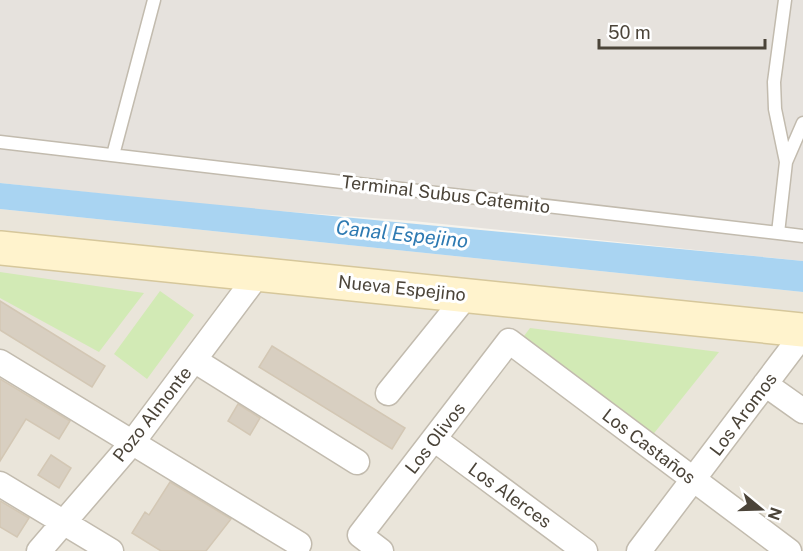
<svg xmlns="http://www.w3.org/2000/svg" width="803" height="551" font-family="'Public Sans',sans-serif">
  <rect width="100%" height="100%" fill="#f6f3ec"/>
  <!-- residential -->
  <path fill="#eae5da" d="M 0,209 L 803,292 L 803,551 L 0,551 Z"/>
  <!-- industrial -->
  <path fill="#e6e2dd" d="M 0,0 L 803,0 L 803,261 L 413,221 L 237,208 L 0,183 Z"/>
  <!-- green -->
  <path fill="#d2eab5" d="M 0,272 L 144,293 L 99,352 L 0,298 Z
    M 160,291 L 194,315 L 147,379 L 114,354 Z
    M 530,328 L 719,352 L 651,437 L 524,336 Z"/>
  <!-- water -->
  <path fill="#a9d4f2" d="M 0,183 C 267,211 535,234 803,261 L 803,292 L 0,209 Z"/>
  <!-- building -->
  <path fill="#d8cfc1" stroke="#d3c7b4" stroke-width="1.5" d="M 0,301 L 105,366 L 92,387 L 0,330 Z
    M 272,346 L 405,428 L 392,449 L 259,367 Z
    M 0,379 L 70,421 L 59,439 L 26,419 L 0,461 Z
    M 238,404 L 260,418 L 250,435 L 228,421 Z
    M 51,455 L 71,468 L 59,488 L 38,475 Z
    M 170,482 L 231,519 L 206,551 L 161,551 L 132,533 L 145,512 L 149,515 Z
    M 0,501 L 29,518 L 17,537 L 0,527 Z"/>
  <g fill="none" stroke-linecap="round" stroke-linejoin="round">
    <!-- lane casing -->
    <g stroke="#c2bbae" stroke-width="15">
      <path id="lane" d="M 785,0 L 774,82 L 775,109 L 786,162
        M 0,142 L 778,233 L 786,162 L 803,123
        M 113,155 L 154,0
        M 778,233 L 803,236"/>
    </g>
    <!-- street casing -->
    <g stroke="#c2bbae" stroke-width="27">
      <path id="street" d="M 194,360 L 357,462
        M 0,362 L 299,544
        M 765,384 L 803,411
        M 388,393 L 467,295
        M 434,439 L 585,551
        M 0,484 L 111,551
        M 39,551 L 132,443 L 259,273
        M 381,551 L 360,535 L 509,341 L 789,551
        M 639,551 L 803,334"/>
    </g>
    <!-- secondary casing -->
    <g stroke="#d6c79b" stroke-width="36">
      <path id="secondary" d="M 0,248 L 803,330"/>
    </g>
    <!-- lane -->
    <use href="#lane" stroke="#fff" stroke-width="12"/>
    <!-- street -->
    <use href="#street" stroke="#fff" stroke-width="24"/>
    <!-- secondary -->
    <use href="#secondary" stroke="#fff3cd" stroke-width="33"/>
  </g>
  <g text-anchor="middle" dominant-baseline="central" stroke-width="6" stroke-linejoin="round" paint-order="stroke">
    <!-- street labels -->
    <g font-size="18" fill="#4b4439" stroke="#fff">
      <text transform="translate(446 194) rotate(7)">Terminal Subus Catemito</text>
      <text transform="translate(402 288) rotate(6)">Nueva Espejino</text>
      <text transform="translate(152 414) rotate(-52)">Pozo Almonte</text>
      <text transform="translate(743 414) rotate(-53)">Los Aromos</text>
      <text transform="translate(435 438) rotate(-52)">Los Olivos</text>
      <text transform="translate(649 446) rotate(37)">Los Castaños</text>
      <text transform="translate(510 495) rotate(36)">Los Alerces</text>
    </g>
    <!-- water labels -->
    <g font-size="20" font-style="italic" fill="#2e7ab2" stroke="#fff">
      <text transform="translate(402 234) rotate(6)">Canal Espejino</text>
    </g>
  </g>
  <!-- north arrow -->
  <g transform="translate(761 509) rotate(109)" stroke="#ffffff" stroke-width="4.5" paint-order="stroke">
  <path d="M0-4.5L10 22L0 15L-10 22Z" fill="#4b4439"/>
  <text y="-9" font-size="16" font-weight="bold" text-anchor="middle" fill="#4b4439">N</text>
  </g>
  <!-- scale -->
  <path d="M599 39v9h166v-9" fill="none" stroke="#4b4439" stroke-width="3"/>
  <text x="608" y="39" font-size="18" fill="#4b4439" stroke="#ffffff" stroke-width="4.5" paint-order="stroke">50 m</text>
</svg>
